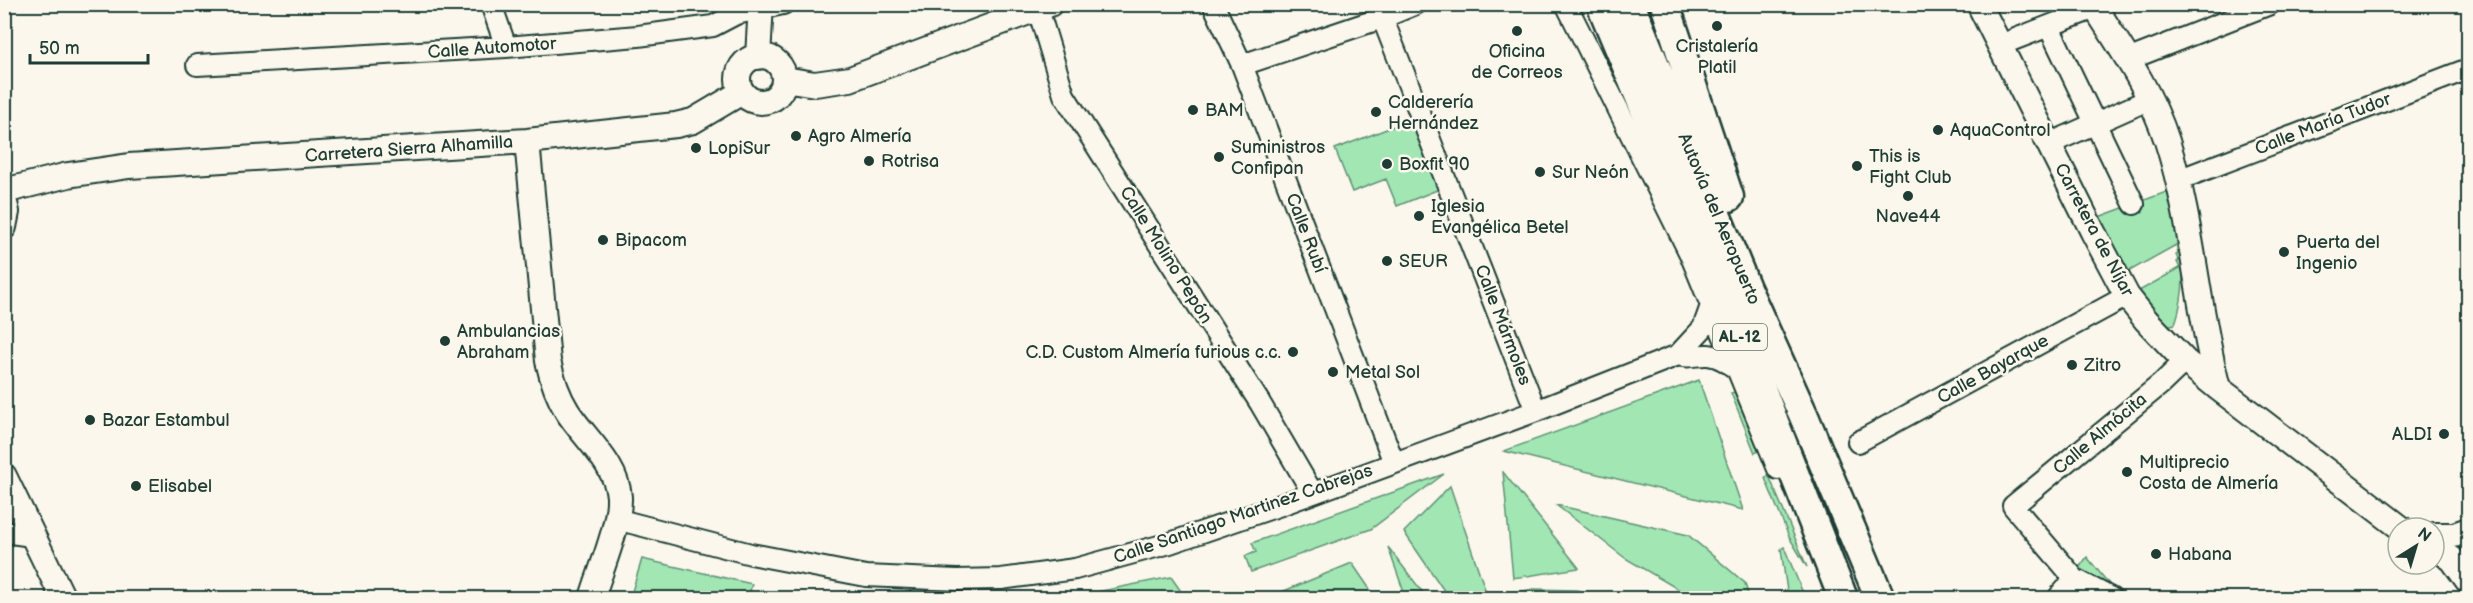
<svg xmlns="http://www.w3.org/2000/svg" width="2473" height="603" font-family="'Balsamiq Sans',sans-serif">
  <rect width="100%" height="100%" fill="#fbf7ec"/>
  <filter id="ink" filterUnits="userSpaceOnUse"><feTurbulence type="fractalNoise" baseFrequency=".0167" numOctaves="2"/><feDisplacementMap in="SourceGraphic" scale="12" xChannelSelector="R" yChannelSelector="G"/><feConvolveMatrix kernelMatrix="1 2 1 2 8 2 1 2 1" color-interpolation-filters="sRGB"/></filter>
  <g filter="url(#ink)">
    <!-- green -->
    <path fill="#a1e6b3" stroke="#609274" stroke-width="1.5" d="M 1415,118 L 1442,188 L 1397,206 L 1386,179 L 1352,192 L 1335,149 Z
      M 2169,191 C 2180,237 2191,278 2175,324 L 2166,326 L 2139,291 L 2180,268 L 2177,262 L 2179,261 L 2176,255 L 2178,254 L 2176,245 L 2126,273 L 2096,218 Z
      M 1699,380 L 1743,510 L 1504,451 Z
      M 1735,392 L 1759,451 L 1755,453 L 1731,393 Z
      M 1503,472 L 1579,568 L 1513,578 Z
      M 1444,474 L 1371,529 L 1251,572 L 1245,556 L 1256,552 L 1252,543 Z
      M 1769,476 L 1807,567 L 1789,537 L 1765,478 Z
      M 1450,486 L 1488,598 L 1449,598 L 1404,532 Z
      M 1556,505 L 1688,535 L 1745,583 L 1749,598 L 1693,598 L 1625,558 Z
      M 1388,547 L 1427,598 L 1406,598 Z
      M 1784,547 L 1805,598 L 1788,598 L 1781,549 Z
      M 2087,557 L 2109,584 L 2104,591 L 2079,568 Z
      M 642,559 L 752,584 L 748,598 L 630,598 Z
      M 1352,563 L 1376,598 L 1267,598 Z
      M 1171,577 L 1185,597 L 1064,598 L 1077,596 Z
      M 1533,589 L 1576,590 L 1613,598 L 1490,598 Z"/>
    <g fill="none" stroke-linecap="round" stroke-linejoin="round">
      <!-- minor casing -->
      <g stroke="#1f3d34" stroke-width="24">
        <path id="minor" d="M 491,4 L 506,47
          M 1213,4 L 1242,65 L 1394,463
          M 1377,4 L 1536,411
          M 1566,4 L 1690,254 L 1778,469
          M 1038,9 L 1064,95 L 1260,403 L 1312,492
          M 2049,27 L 2134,204
          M 2000,45 L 2095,8
          M 2130,59 L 2270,4
          M 197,65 L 506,47 L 638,36 L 713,26 L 736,14 L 783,4
          M 1242,65 L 1382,18 L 1416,4
          M 2049,144 L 2150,99
          M 2178,180 L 2468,69
          M 1678,355 C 1689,359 1697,354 1708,355 C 1720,356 1730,364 1739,371
          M 1858,442 L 2127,296
          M 616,519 L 751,554 L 866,576 L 957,580 L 1001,579 L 1075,569 L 1170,543 L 1278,506 L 1536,411 L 1678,355 L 1703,328 L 1718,286
          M 4,532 L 32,536
          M 2058,598 L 2075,579
          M 2111,598 L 2075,579 L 2013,506 L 2161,384 L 2185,361"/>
      </g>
      <!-- major casing -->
      <g stroke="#1f3d34" stroke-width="28">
        <path id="major" d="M 1979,4 L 2093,232 L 2127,296 L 2146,320 L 2185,361 L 2218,388 L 2401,528
          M 2093,4 C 2122,50 2150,89 2167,141 C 2193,222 2197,307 2218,388
          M738 79a23 23 0 1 1 46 0a23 23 0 1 1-46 0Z
          M 758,57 L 761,4
          M 784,79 L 815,84 L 850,79 L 1050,4
          M 527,141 L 548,361 C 552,379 557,395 567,411 C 584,438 617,464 619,497 C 620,525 600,571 592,598
          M 4,191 L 68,175 L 129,166 L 527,141 L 676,125 L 693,121 L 742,92
          M 4,199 L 7,212 L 4,227
          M 4,476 L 63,598
          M 2434,535 L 2454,535 L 2468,530
          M 2434,547 L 2452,559 L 2468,581"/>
      </g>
      <!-- highway casing -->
      <g stroke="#1f3d34" stroke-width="33">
        <path id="highway" d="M 1601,4 L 1750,361 L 1843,598
          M 1630,4 L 1746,288 L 1803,414 L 1880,598
          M 1665,4 L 1729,197"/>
      </g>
      <!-- minor -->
      <use href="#minor" stroke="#fbf7ec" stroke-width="20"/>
      <!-- major -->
      <use href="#major" stroke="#fbf7ec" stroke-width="24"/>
      <!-- highway -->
      <use href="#highway" stroke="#fbf7ec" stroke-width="28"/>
    </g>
  </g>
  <!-- markers -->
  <g fill="#1f3d34" stroke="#fbf7ec" stroke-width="2">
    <circle cx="1717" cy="26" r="6"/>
    <circle cx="1517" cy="31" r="6"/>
    <circle cx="1193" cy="110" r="6"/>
    <circle cx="1376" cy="112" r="6"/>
    <circle cx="1938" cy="130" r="6"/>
    <circle cx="796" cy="136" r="6"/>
    <circle cx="696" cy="148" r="6"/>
    <circle cx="1219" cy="157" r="6"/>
    <circle cx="869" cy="161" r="6"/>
    <circle cx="1387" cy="164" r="6"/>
    <circle cx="1857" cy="166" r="6"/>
    <circle cx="1540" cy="172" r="6"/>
    <circle cx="1908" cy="196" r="6"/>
    <circle cx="1419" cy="216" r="6"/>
    <circle cx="603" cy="240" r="6"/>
    <circle cx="2284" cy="252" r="6"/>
    <circle cx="1387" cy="261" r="6"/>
    <circle cx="445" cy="341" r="6"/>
    <circle cx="1293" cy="352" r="6"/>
    <circle cx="2072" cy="365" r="6"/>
    <circle cx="1333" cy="372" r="6"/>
    <circle cx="90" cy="420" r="6"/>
    <circle cx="2444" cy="434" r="6"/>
    <circle cx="2127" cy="472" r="6"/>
    <circle cx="136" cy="486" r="6"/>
    <circle cx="2156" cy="554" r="6"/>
  </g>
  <g text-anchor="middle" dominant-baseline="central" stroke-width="5" stroke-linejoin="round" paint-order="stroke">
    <!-- shield labels -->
    <rect fill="#fbf7ec" stroke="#61756b" stroke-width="1.5" x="1713" y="324" width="54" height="26" rx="4.5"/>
    <g font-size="16" font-weight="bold" fill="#1f3d34">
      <text x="1740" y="337">AL-12</text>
    </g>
    <!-- poi labels -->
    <g font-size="18" fill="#1f3d34" stroke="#fbf7ec" text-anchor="start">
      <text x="1717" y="46" text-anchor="middle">Cristalería<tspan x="1717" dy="21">Platil</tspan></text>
      <text x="1517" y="51" text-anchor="middle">Oficina<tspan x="1517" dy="21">de Correos</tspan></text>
      <text x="1388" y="102">Calderería<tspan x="1388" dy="21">Hernández</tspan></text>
      <text x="1205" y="110">BAM</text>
      <text x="1950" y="130">AquaControl</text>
      <text x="808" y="136">Agro Almería</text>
      <text x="1231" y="147">Suministros<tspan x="1231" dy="21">Confipan</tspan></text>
      <text x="708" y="148">LopiSur</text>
      <text x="1869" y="156">This is<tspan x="1869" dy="21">Fight Club</tspan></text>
      <text x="881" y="161">Rotrisa</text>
      <text x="1399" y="164">Boxfit 90</text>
      <text x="1552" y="172">Sur Neón</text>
      <text x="1431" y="206">Iglesia<tspan x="1431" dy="21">Evangélica Betel</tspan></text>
      <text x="1908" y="216" text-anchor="middle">Nave44</text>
      <text x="615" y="240">Bipacom</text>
      <text x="2296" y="242">Puerta del<tspan x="2296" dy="21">Ingenio</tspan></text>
      <text x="1399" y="261">SEUR</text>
      <text x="457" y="331">Ambulancias<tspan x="457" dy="21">Abraham</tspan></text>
      <text x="1281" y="352" text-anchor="end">C.D. Custom Almería furious c.c.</text>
      <text x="2084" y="365">Zitro</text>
      <text x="1345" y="372">Metal Sol</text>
      <text x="102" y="420">Bazar Estambul</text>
      <text x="2432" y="434" text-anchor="end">ALDI</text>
      <text x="2139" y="462">Multiprecio<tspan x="2139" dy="21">Costa de Almería</tspan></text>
      <text x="148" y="486">Elisabel</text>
      <text x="2168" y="554">Habana</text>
    </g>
    <!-- street labels -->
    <g font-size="18" fill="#1f3d34" stroke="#fbf7ec">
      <text transform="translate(492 48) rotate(-4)">Calle Automotor</text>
      <text transform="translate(2323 124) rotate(-21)">Calle María Tudor</text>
      <text transform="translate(409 149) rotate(-4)">Carretera Sierra Alhamilla</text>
      <text transform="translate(1719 219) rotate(67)">Autovía del Aeropuerto</text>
      <text transform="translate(2094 230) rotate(62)">Carretera de Níjar</text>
      <text transform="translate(1306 233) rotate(69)">Calle Rubí</text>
      <text transform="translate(1166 255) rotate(58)">Calle Molino Pepón</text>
      <text transform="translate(1503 325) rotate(69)">Calle Mármoles</text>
      <text transform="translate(1993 369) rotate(-29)">Calle Bayarque</text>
      <text transform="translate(2100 434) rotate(-40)">Calle Almócita</text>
      <text transform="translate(1243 514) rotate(-19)">Calle Santiago Martinez Cabrejas</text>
    </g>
  </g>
  <!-- margin -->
  <rect width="2473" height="603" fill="none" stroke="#fbf7ec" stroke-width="24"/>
  <rect x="12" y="12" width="2449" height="579" fill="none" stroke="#1f3d34" stroke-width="2" filter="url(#ink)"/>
  <!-- north arrow -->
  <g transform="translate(2416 546) rotate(37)"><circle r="28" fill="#fbf7ec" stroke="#a3ada2" stroke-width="1.5"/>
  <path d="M0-4.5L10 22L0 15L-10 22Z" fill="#1f3d34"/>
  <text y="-9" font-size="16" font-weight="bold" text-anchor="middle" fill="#1f3d34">N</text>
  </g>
  <!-- scale -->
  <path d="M30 54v9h118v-9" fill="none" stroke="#1f3d34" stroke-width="3"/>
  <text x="39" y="54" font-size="18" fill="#1f3d34" stroke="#fbf7ec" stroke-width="4.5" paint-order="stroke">50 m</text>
</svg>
